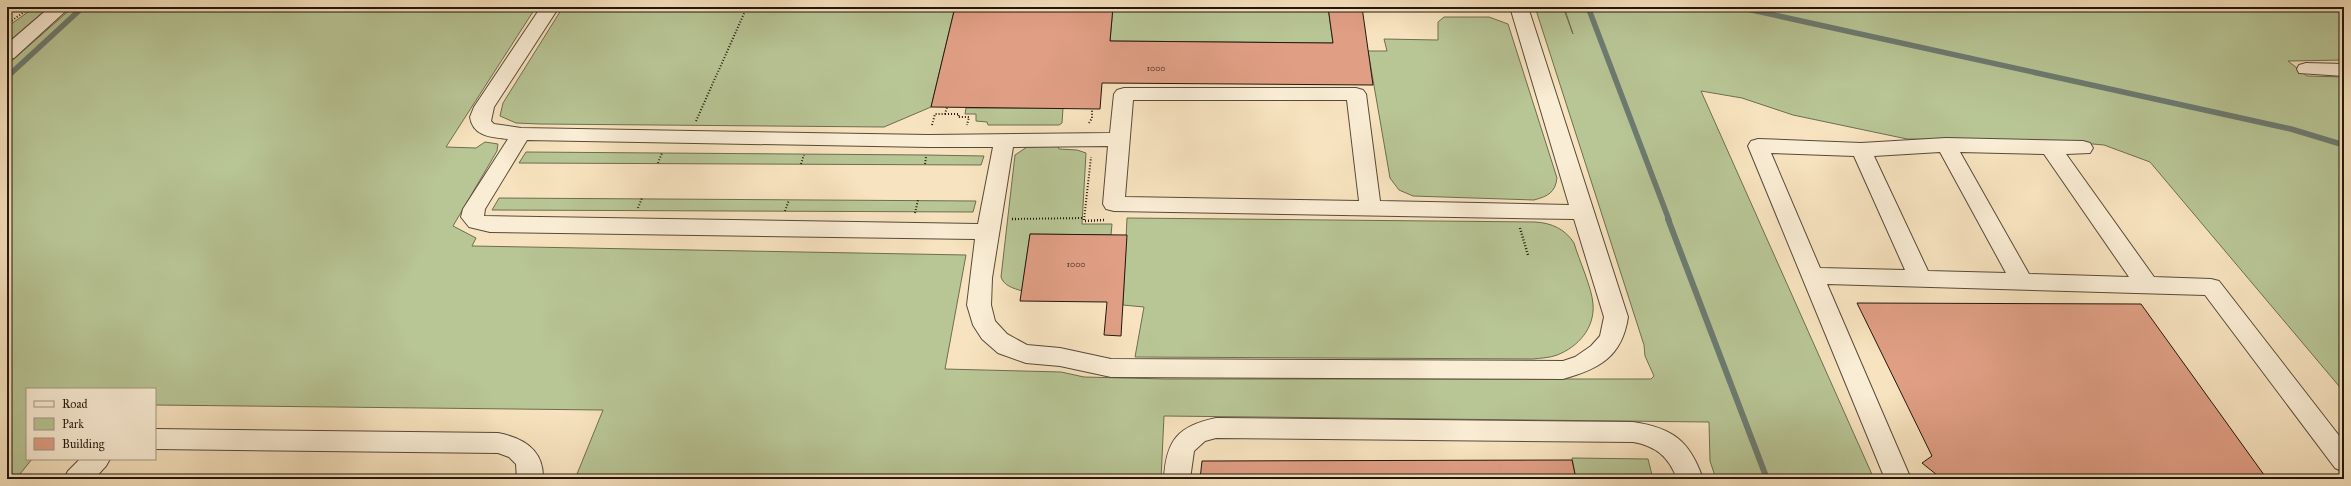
<svg xmlns="http://www.w3.org/2000/svg" width="2351" height="486" font-family="'IM FELL Great Primer',serif">
  <rect width="100%" height="100%" fill="#f7e3bf"/>
  <filter id="stains"><feTurbulence type="fractalNoise" baseFrequency=".005" numOctaves="4"/><feColorMatrix values="0 0 0 0 .2 0 0 0 0 .09 0 0 0 0 .02 0 0 0 .5 -.17"/></filter>
  <radialGradient id="worn" r=".72"><stop offset=".6" stop-color="#630" stop-opacity="0"/><stop offset="1" stop-color="#630" stop-opacity=".3"/></radialGradient>
  <!-- green -->
  <path fill="#b8c595" stroke="#6e6e50" d="M 35,7 L 49,7 L 7,43 L 7,27 Z
    M 73,7 L 536,7 L 446,147 L 476,148 L 485,142 L 498,144 L 497,151 L 453,226 L 476,238 L 472,246 L 966,255 L 945,369 L 1061,372 L 1084,377 L 1166,379 L 1651,379 L 1654,376 L 1645,356 L 1644,345 L 1535,7 L 1563,7 L 1573,34 L 1564,7 L 2344,7 L 2344,60 L 2288,61 L 2307,76 L 2344,77 L 2344,392 L 2150,162 L 2104,145 L 2058,141 L 1907,139 L 1793,115 L 1742,98 L 1701,91 L 1874,479 L 1716,479 L 1710,461 L 1709,422 L 1164,416 L 1161,479 L 575,479 L 603,410 L 155,405 L 155,389 L 27,389 L 27,459 L 32,459 L 16,479 L 7,479 L 7,65 Z
    M 563,7 L 955,7 L 931,107 L 884,127 L 540,124 L 516,123 L 500,116 L 503,103 Z
    M 1113,7 L 1328,7 L 1333,43 L 1110,41 Z
    M 1444,17 L 1489,17 L 1508,24 L 1557,178 C 1555,193 1548,196 1534,200 L 1413,196 L 1399,190 L 1390,178 L 1368,51 L 1387,51 L 1384,39 L 1438,40 L 1438,22 Z
    M 966,108 L 1063,108 L 1062,123 L 1059,125 L 988,125 L 987,122 L 976,121 L 976,114 L 965,114 Z
    M 1058,146 L 1059,149 L 1077,150 L 1086,153 L 1082,224 L 1112,224 L 1111,235 L 1030,234 L 1022,291 C 1013,288 1004,286 1001,277 L 1015,155 L 1027,147 Z
    M 526,152 L 926,155 L 984,156 L 981,165 L 519,163 Z
    M 499,198 L 976,201 L 973,212 L 492,210 Z
    M 1127,218 L 1535,222 C 1552,223 1565,229 1574,243 C 1579,260 1592,288 1593,304 C 1595,328 1578,347 1557,355 C 1550,358 1540,358 1533,359 L 1135,357 L 1144,307 L 1123,305 Z
    M 1572,458 L 1648,459 L 1653,479 L 1576,479 Z"/>
  <g fill="none" stroke-linecap="round" stroke-linejoin="round">
    <!-- stream-far1 -->
    <path stroke="#6c7b71" stroke-width="5.5" d="M 1588,7 L 1669,220
      M 1738,7 L 2291,129 L 2344,145
      M 7,77 L 83,7"/>
    <!-- stream -->
    <path stroke="#6c7b71" stroke-width="6" d="M 1668,219 L 1767,479"/>
  </g>
  <!-- building -->
  <path fill="#e09f85" stroke="#23170c" d="M 955,7 L 1113,7 L 1110,41 L 1333,43 L 1328,7 L 1362,7 L 1373,85 L 1102,83 L 1100,109 L 931,107 Z
    M 1030,234 L 1127,235 L 1121,336 L 1104,335 L 1107,302 L 1020,301 Z
    M 1857,303 L 2141,304 L 2267,479 L 1942,479 L 1922,463 L 1932,456 Z
    M 1572,460 L 1576,479 L 1200,479 L 1202,461 Z"/>
  <g fill="none" stroke-linecap="round" stroke-linejoin="round">
    <!-- minor casing -->
    <g stroke="#584a39" stroke-width="2">
      <path id="minor" d="M 50,7 L 70,7 L 14,58 L 7,60 L 7,44 Z
        M 541,7 L 559,7 L 494,107 L 491,121 L 494,124 L 521,128 L 929,135 L 1110,133 L 1114,94 L 1117,90 L 1124,88 L 1356,88 L 1363,90 L 1366,94 L 1380,201 L 1569,205 L 1510,7 L 1528,7 L 1628,317 C 1622,357 1599,369 1563,379 L 1111,377 L 1060,366 L 1026,363 L 998,353 L 982,339 L 973,325 L 967,305 L 975,239 L 490,232 L 469,227 L 461,217 L 463,209 L 508,139 C 492,137 473,137 470,117 L 474,107 ZM 1133,100 L 1347,100 L 1359,201 L 1125,197 ZM 527,140 L 929,147 L 993,147 L 978,224 L 484,216 L 485,209 ZM 1108,146 L 1103,204 L 1106,209 L 1114,211 L 1574,219 L 1604,317 L 1600,336 L 1591,346 L 1575,357 L 1563,361 L 1111,359 L 1060,348 L 1027,345 L 1007,334 L 995,321 L 991,305 L 992,278 L 1013,147 Z
        M 2306,63 L 2344,64 L 2344,76 L 2299,73 L 2297,69 L 2299,65 Z
        M 1946,138 L 2083,141 L 2090,143 L 2093,148 L 2090,153 L 2066,154 L 2154,277 L 2211,279 L 2219,281 L 2344,442 L 2344,472 L 2335,468 L 2205,295 L 1827,284 L 1911,479 L 1885,479 L 1748,146 L 1751,141 L 1758,139 L 1861,143 ZM 1940,152 L 2006,273 L 1928,271 L 1874,156 ZM 1960,152 L 2044,154 L 2129,277 L 2029,274 ZM 1771,153 L 1854,156 L 1905,270 L 1820,268 Z
        M 1216,418 L 1633,422 C 1673,428 1690,441 1703,479 L 1677,479 C 1669,457 1656,446 1633,442 L 1216,438 L 1205,441 L 1194,451 L 1190,479 L 1164,479 C 1166,440 1178,426 1216,418 Z
        M 155,429 L 498,433 C 524,438 544,450 543,479 L 517,479 L 516,464 L 509,457 L 498,453 L 155,449 Z
        M 80,459 L 110,459 L 106,466 L 94,479 L 64,479 L 68,471 Z"/>
    </g>
    <!-- path-far1 -->
    <path stroke="#23170c" stroke-width="2" stroke-dasharray="1 2" stroke-linecap="butt" d="M 7,24 L 31,7
      M 945,114 L 959,114 L 958,117 L 969,117 L 967,125
      M 696,121 L 747,7
      M 1089,123 L 1092,118 L 1092,109
      M 932,125 L 935,114 L 945,114 L 947,107
      M 658,163 L 662,153
      M 801,164 L 804,155
      M 925,164 L 926,157
      M 638,208 L 642,198
      M 785,211 L 789,200
      M 915,213 L 918,200
      M 1012,219 L 1084,218
      M 1084,220 L 1091,157"/>
    <!-- path -->
    <path stroke="#23170c" stroke-width="2.5" stroke-dasharray="1 2" stroke-linecap="butt" d="M 1012,219 L 1016,219
      M 1084,219 L 1084,221 L 1104,220
      M 1520,228 L 1528,255"/>
    <!-- minor -->
    <use href="#minor" fill="#faedd5" fill-rule="evenodd"/>
  </g>
  <g text-anchor="middle" dominant-baseline="central" stroke-width="3.5" stroke-linejoin="round" paint-order="stroke">
    <!-- number labels -->
    <g font-size="9" fill="#52392a">
      <text x="1156" y="67">1000</text>
      <text x="1076" y="263">1000</text>
    </g>
  </g>
  <!-- margin -->
  <rect width="2351" height="486" fill="none" stroke="#f7e3bf" stroke-width="24"/>
  <rect x="8" y="8" width="2335" height="470" fill="none" stroke="#23170c" stroke-width="2"/>
  <rect x="12" y="12" width="2327" height="462" fill="none" stroke="#23170c"/>
  <!-- legend -->
  <rect x="26" y="388" width="130" height="72" fill="#faedd5" stroke="#a49785"/>
  <rect x="34" y="401" width="20" height="6" fill="#faedd5" stroke="#a49785"/>
  <text x="62" y="408" font-size="12" fill="#23170c">Road</text>
  <rect x="34" y="418" width="20" height="12" fill="#b8c595" stroke="#a49785"/>
  <text x="62" y="428" font-size="12" fill="#23170c">Park</text>
  <rect x="34" y="438" width="20" height="12" fill="#e09f85" stroke="#a49785"/>
  <text x="62" y="448" font-size="12" fill="#23170c">Building</text>
  <rect width="100%" height="100%" filter="url(#stains)"/>
  <rect width="100%" height="100%" fill="url(#worn)"/>
</svg>
